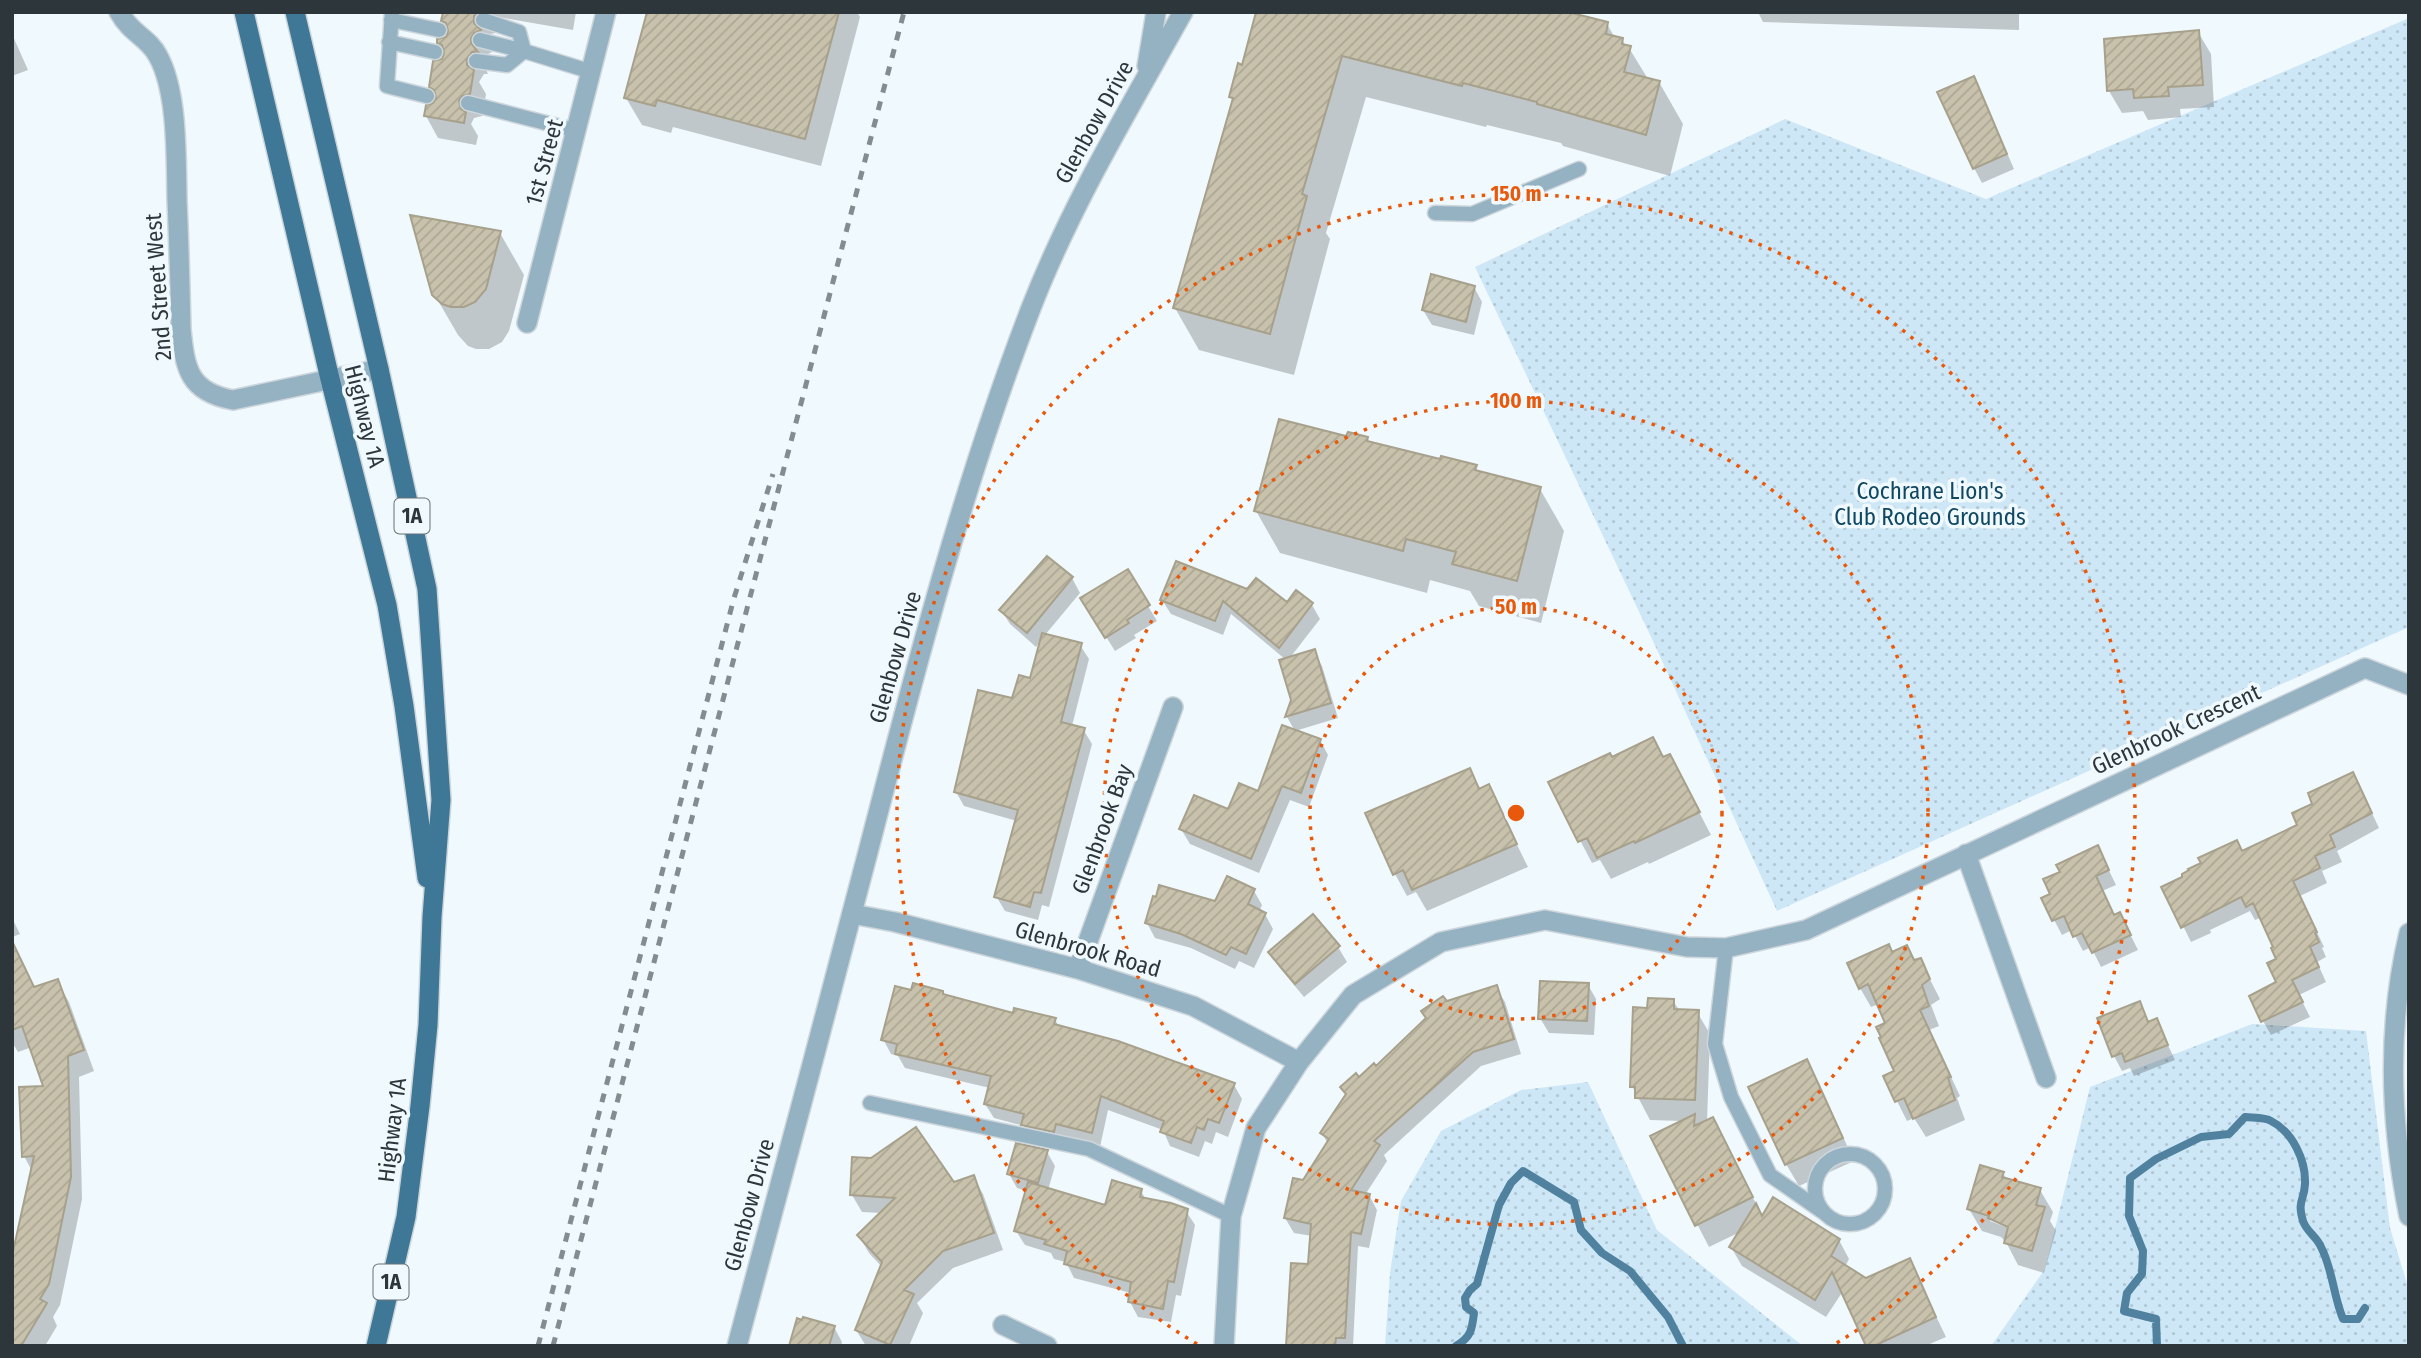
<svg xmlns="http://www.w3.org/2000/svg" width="2421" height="1358" font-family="'Fira Sans Condensed',sans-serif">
  <defs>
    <pattern id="park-dots" width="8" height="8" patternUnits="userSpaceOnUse" patternTransform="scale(1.75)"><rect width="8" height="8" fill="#cee7f6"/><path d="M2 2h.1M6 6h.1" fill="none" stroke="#b1c7d4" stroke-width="1.8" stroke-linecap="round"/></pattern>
    <pattern id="building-hatch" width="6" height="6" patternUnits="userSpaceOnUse" patternTransform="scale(1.75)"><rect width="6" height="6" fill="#c8c2ac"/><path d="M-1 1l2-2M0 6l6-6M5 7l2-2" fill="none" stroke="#aca795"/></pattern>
  </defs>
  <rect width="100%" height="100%" fill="#f0f9fe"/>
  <!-- park -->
  <path fill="url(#park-dots)" d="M 2409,18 L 2409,627 L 1777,911 L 1652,639 L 1475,267 L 1785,119 L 1986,199 Z
    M 2252,1024 L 2366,1031 L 2390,1228 L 2409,1290 L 2409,1346 L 1991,1346 L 2045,1269 L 2090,1087 Z
    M 1588,1082 L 1657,1230 L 1803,1346 L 1385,1346 L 1390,1273 L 1401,1201 L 1441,1131 L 1521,1090 Z"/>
  <!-- shadow -->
  <path fill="#0003" fill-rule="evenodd" d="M 444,12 L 576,12 L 573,30 L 498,17 L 496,33 L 490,34 L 486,40 L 492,52 L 486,55 L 482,61 L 488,74 L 484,74 L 479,82 L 486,94 L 482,116 L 474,118 L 471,124 L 478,136 L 476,145 L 438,138 L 426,116 L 438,99 L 431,86 L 446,55 L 438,42 L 447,38 L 450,32 L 443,20 Z
    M 649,12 L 857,12 L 860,17 L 821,166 L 673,127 L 671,133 L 642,125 L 626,98 Z
    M 1758,12 L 2019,12 L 2019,30 L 1763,22 Z
    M 1607,24 L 1615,38 L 1622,39 L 1626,47 L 1629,48 L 1648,79 L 1659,82 L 1683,124 L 1670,176 L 1563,146 L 1561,143 L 1487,125 L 1486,127 L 1366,97 L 1326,233 L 1330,239 L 1294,375 L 1199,350 L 1175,308 L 1234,102 L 1230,97 L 1239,66 Z
    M 2198,32 L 2211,54 L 2214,107 L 2180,109 L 2181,117 L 2148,120 L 2143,111 L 2122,113 L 2109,91 Z
    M 12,34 L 28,70 L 12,76 Z
    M 1973,78 L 1981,93 L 2014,169 L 1982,183 L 1974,168 Z
    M 500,233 L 524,275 L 509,331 L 502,342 L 489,349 L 476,349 L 468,346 L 458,335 L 433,292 Z
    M 1474,287 L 1482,302 L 1474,335 L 1432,325 L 1423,310 Z
    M 1347,438 L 1367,439 L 1370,443 L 1441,462 L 1475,466 L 1479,473 L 1540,489 L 1564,531 L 1541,623 L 1479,606 L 1470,591 L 1430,580 L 1427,593 L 1280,553 L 1256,511 Z
    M 1177,564 L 1288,605 L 1297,593 L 1312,605 L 1320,619 L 1289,659 L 1314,651 L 1322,666 L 1338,718 L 1295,731 L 1287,717 L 1293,700 L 1286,660 L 1231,614 L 1223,635 L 1171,614 L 1162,600 Z
    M 1127,571 L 1157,621 L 1134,635 L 1136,638 L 1115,651 L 1091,613 Z
    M 1072,578 L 1080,593 L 1045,635 L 1080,645 L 1089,659 L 1072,726 L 1083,729 L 1092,744 L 1049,907 L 1042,905 L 1038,920 L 1005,911 L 996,896 L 1017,821 L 964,806 L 956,792 L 1013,700 L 1031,680 L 1042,639 L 1036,647 L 1010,624 L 1001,610 Z
    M 1320,740 L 1328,755 L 1309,807 L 1290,800 L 1259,873 L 1190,844 L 1181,829 L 1228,811 L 1259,794 Z
    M 1670,756 L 1711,835 L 1649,864 L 1648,862 L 1611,879 L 1600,860 L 1592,863 L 1550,783 L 1611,759 L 1663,758 Z
    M 1469,770 L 1481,790 L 1488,786 L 1528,867 L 1427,911 L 1416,892 L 1407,896 L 1395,874 Z
    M 2360,788 L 2379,828 L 2337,851 L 2342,862 L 2322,871 L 2327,883 L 2300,896 L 2324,947 L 2322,948 L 2326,957 L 2317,962 L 2326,982 L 2299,995 L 2310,1017 L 2271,1035 L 2263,1021 L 2279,983 L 2279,960 L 2262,917 L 2255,920 L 2250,911 L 2210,930 L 2211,933 L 2191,942 L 2164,887 L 2299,826 Z
    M 2098,848 L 2116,885 L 2102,891 L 2114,917 L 2120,914 L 2138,950 L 2101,967 L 2091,947 L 2083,951 L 2072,930 L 2062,935 L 2043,899 L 2053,895 L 2062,873 Z
    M 1254,891 L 1262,905 L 1259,912 L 1265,914 L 1273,929 L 1254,968 L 1239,961 L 1235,969 L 1191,948 L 1155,938 L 1147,923 Z
    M 12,918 L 20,934 L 12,937 Z
    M 12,940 L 35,989 L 57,981 L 69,1002 L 94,1071 L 79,1077 L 82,1199 L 60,1305 L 53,1317 L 57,1326 L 45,1346 L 12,1346 L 32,1171 L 24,1156 L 46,1087 L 32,1047 L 18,1052 L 12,1042 Z
    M 1338,947 L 1347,962 L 1304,997 L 1279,967 L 1271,953 Z
    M 1907,947 L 1915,961 L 1920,960 L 1940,999 L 1931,1005 L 1939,1026 L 1929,1030 L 1960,1096 L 1957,1098 L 1965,1120 L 1926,1137 L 1914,1118 L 1907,1121 L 1885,1077 L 1897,1072 L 1888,1023 L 1879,1004 L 1871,1007 L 1860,988 L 1892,954 Z
    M 1588,985 L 1596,999 L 1594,1035 L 1549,1033 L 1540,1018 Z
    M 1496,988 L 1505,1002 L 1521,1054 L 1481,1066 L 1384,1155 L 1387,1161 L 1365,1195 L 1369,1195 L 1377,1210 L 1369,1248 L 1358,1246 L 1353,1346 L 1287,1346 L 1310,1266 L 1312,1236 L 1294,1233 L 1285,1218 L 1304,1182 L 1328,1144 L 1322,1133 L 1347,1096 L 1342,1087 L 1376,1068 L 1446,1003 Z
    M 913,992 L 942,992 L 945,997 L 1014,1015 L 1055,1020 L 1060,1028 L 1234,1085 L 1242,1099 L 1228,1137 L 1216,1132 L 1212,1144 L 1205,1141 L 1199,1157 L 1170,1146 L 1163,1130 L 1108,1110 L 1100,1147 L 1031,1139 L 1024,1126 L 994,1118 L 985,1104 L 990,1088 L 905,1068 L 898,1056 L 891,1054 L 883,1039 Z
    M 1673,1001 L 1680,1011 L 1697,1012 L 1710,1034 L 1707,1122 L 1712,1119 L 1763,1217 L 1839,1240 L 1849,1259 L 1845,1267 L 1866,1280 L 1909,1260 L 1946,1337 L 1925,1346 L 1867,1346 L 1843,1291 L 1826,1317 L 1742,1266 L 1731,1247 L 1740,1232 L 1709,1247 L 1652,1137 L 1683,1121 L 1650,1120 L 1632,1086 L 1649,1010 Z
    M 2139,1003 L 2150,1023 L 2156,1020 L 2175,1060 L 2134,1076 L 2130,1068 L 2122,1071 L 2114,1056 L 2099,1019 Z
    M 1806,1061 L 1819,1083 L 1854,1161 L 1799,1186 L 1786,1164 Z
    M 1047,1152 L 1055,1166 L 1048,1190 L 1106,1207 L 1141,1191 L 1146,1200 L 1186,1211 L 1195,1225 L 1181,1296 L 1176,1295 L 1171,1322 L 1138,1317 L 1130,1302 L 1131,1293 L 1074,1278 L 1066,1262 L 1054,1259 L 1051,1253 L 1025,1245 L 1016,1231 L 1027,1191 L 1017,1188 L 1009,1174 Z
    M 2003,1173 L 2007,1180 L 2040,1190 L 2053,1212 L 2050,1221 L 2056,1231 L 2044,1273 L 2018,1265 L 2006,1242 L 2001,1237 L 1982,1231 L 1969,1209 ZM 1990,1217 L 2017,1228 L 2016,1231 L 1990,1221 Z
    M 973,1177 L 983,1194 L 1003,1250 L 953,1268 L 917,1303 L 923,1313 L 909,1346 L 866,1346 L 856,1330 L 882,1267 L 869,1253 L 859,1236 L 882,1213 L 862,1212 L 852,1195 L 953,1184 Z
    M 834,1327 L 842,1342 L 841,1346 L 792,1346 Z"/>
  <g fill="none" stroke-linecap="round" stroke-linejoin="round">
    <!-- stream -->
    <path stroke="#50829f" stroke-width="8" d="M 1456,1346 C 1471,1337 1472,1330 1474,1313 L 1466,1307 L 1465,1298 L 1470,1290 L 1477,1284 L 1499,1205 L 1511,1183 L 1523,1171 L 1574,1202 L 1581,1230 L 1602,1253 L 1630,1271 L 1668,1317 L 1683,1346
      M 2157,1346 L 2156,1319 L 2124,1311 L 2127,1293 L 2142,1274 L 2143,1251 L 2129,1216 L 2130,1178 L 2156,1159 L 2201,1137 L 2229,1134 L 2245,1117 C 2252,1118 2265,1117 2271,1121 C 2293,1132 2306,1161 2305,1184 C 2304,1202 2297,1200 2303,1221 C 2306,1231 2317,1237 2321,1247 C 2333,1270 2333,1295 2343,1319 L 2358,1319 L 2365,1308"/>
  </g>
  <!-- building -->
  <path fill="url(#building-hatch)" stroke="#a7a18c" stroke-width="2" d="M 443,12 L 478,12 L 474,16 L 474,23 L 481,30 L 474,33 L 471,38 L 471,43 L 478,52 L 472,52 L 467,59 L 467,65 L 474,70 L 470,94 L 462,96 L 459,101 L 461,109 L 466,112 L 464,123 L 424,116 L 426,105 L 433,103 L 436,98 L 434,90 L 429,87 L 433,61 L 442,59 L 444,53 L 442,45 L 437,43 L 437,39 L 446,37 L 448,31 L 446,23 L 441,21 Z
    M 647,12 L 839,12 L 805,139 L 657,100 L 655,106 L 624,98 Z
    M 1256,12 L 1568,12 L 1608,22 L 1606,34 L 1623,38 L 1622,44 L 1631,46 L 1624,72 L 1660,81 L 1646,135 L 1537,104 L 1537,102 L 1463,83 L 1462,86 L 1342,56 L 1302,194 L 1307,196 L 1270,334 L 1173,308 L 1233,98 L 1229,97 L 1238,63 L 1242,65 Z
    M 2199,30 L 2203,85 L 2168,87 L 2169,96 L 2134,98 L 2133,89 L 2107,91 L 2104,39 Z
    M 1974,76 L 2007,154 L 1973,169 L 1937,92 Z
    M 410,215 L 501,231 L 486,289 L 475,302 L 464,307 L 451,307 L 442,304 L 432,295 Z
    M 1431,274 L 1475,286 L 1466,322 L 1422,310 Z
    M 1279,419 L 1346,436 L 1348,432 L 1368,437 L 1367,441 L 1440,459 L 1441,456 L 1477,465 L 1475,470 L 1541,487 L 1517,581 L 1452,564 L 1456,552 L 1406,539 L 1403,551 L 1254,511 Z
    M 1047,556 L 1073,577 L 1027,633 L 999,610 Z
    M 1176,561 L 1247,589 L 1256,578 L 1287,602 L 1296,590 L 1313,603 L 1279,648 L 1223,601 L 1215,621 L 1160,600 Z
    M 1128,569 L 1150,605 L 1127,620 L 1129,623 L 1105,638 L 1080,598 Z
    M 1042,633 L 1082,643 L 1061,722 L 1085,728 L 1041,893 L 1034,892 L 1030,907 L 994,897 L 1018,810 L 954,792 L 978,690 L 1012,698 L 1019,675 L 1030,678 Z
    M 1315,649 L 1331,703 L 1285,717 L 1291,700 L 1279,660 Z
    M 1282,725 L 1321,739 L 1301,793 L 1282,786 L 1251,859 L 1179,829 L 1194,795 L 1228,809 L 1239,783 L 1258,791 Z
    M 1653,737 L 1663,757 L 1670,754 L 1700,812 L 1635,843 L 1634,841 L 1597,858 L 1587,838 L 1578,842 L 1548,782 L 1610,753 L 1612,757 Z
    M 1470,768 L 1479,789 L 1489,784 L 1517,844 L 1412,890 L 1403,870 L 1393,875 L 1365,813 Z
    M 2353,772 L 2372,813 L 2330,835 L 2335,847 L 2315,856 L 2320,868 L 2293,881 L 2317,932 L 2315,933 L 2319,942 L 2310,947 L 2319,967 L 2292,980 L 2303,1002 L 2261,1022 L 2249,996 L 2276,982 L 2267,963 L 2276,959 L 2271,948 L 2273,947 L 2253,903 L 2246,907 L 2241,897 L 2181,928 L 2161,887 L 2182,877 L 2182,874 L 2189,870 L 2188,869 L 2201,863 L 2198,858 L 2237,840 L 2242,851 L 2297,825 L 2292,813 L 2312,804 L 2308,793 Z
    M 2098,845 L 2109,870 L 2096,876 L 2114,915 L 2120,912 L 2131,935 L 2092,953 L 2082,933 L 2073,937 L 2064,916 L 2052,921 L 2041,898 L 2050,894 L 2043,879 L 2060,872 L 2056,865 Z
    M 1227,876 L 1255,889 L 1248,904 L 1266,913 L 1246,954 L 1231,947 L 1226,955 L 1181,934 L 1145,923 L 1153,896 L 1156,897 L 1159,885 L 1215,901 Z
    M 1313,914 L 1340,946 L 1295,984 L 1268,952 Z
    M 12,941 L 34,987 L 58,979 L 84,1050 L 68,1056 L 71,1177 L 49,1284 L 40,1299 L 47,1303 L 21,1346 L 12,1346 L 12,1256 L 34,1156 L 22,1157 L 19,1087 L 43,1086 L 22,1026 L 12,1030 Z
    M 1889,944 L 1892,952 L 1907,945 L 1914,960 L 1921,958 L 1930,979 L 1922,985 L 1929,1006 L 1920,1010 L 1951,1077 L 1948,1078 L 1955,1100 L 1913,1119 L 1904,1098 L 1895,1102 L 1883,1076 L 1894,1071 L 1879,1038 L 1881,1037 L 1876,1027 L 1885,1023 L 1868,984 L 1859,989 L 1847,963 Z
    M 1540,981 L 1589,983 L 1587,1021 L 1538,1019 Z
    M 913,983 L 943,991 L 943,994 L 1013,1013 L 1014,1008 L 1056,1018 L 1054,1024 L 1118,1041 L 1235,1083 L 1219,1123 L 1208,1119 L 1204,1130 L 1197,1127 L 1191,1143 L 1160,1132 L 1164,1121 L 1101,1096 L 1092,1133 L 1056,1124 L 1054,1132 L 1021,1125 L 1024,1114 L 984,1104 L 991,1076 L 895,1054 L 897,1044 L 881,1040 L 895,986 L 911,990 Z
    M 1497,985 L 1514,1039 L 1473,1052 L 1374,1141 L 1380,1145 L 1351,1190 L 1370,1194 L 1361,1234 L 1351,1232 L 1345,1338 L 1336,1338 L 1335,1346 L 1286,1346 L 1291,1263 L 1308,1264 L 1311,1224 L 1284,1218 L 1293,1178 L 1303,1180 L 1329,1139 L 1320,1133 L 1346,1094 L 1340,1087 L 1356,1073 L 1359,1077 L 1374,1063 L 1376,1066 L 1426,1018 L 1421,1011 L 1443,996 L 1447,1001 Z
    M 1648,998 L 1674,999 L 1674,1009 L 1699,1010 L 1695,1100 L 1635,1098 L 1635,1087 L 1630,1087 L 1633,1007 L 1647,1008 Z
    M 2140,1001 L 2148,1022 L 2157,1018 L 2168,1045 L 2125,1062 L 2122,1053 L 2112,1057 L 2097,1018 Z
    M 1807,1059 L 1843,1138 L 1785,1165 L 1748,1087 Z
    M 1695,1114 L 1694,1126 L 1713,1117 L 1753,1197 L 1695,1226 L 1650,1136 Z
    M 916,1127 L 954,1182 L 974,1175 L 994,1233 L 943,1251 L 904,1290 L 914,1294 L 890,1345 L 855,1330 L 882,1262 L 857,1235 L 895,1198 L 850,1195 L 852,1157 L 871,1158 Z
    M 1016,1143 L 1048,1150 L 1038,1183 L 1007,1174 Z
    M 1980,1165 L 2004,1172 L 2002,1177 L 2041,1188 L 2036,1205 L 2045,1207 L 2032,1251 L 2004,1243 L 2008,1227 L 1988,1218 L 1989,1216 L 1967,1209 Z
    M 1112,1180 L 1142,1189 L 1140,1197 L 1171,1203 L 1188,1209 L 1174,1282 L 1168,1281 L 1163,1309 L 1128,1302 L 1131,1282 L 1064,1264 L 1067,1251 L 1044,1244 L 1046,1240 L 1014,1231 L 1028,1182 L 1105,1205 Z
    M 1773,1197 L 1840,1239 L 1831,1256 L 1866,1278 L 1910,1258 L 1936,1317 L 1874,1346 L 1866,1346 L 1832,1272 L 1815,1300 L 1729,1247 L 1756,1203 L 1762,1216 Z
    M 803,1317 L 835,1326 L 829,1346 L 789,1346 L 797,1318 L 802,1320 Z"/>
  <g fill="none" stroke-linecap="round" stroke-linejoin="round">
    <!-- service casing -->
    <g stroke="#cdd6db" stroke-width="17">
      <path id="service" d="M 392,12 L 387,86 L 427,96
        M 391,20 L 439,30
        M 483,20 L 519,32 L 524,51 L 592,72
        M 480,40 L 524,51
        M 389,42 L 435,52
        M 476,61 L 507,65 L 524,51
        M 468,103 L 577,131
        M 1435,213 L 1472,214 L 1579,169
        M 1726,948 L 1715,1044 L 1731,1097 L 1770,1175 L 1823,1212
        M 870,1103 L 1089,1149 L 1231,1216
        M1815 1189a35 35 0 1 1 70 0a35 35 0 1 1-70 0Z"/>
    </g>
    <!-- minor casing -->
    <g stroke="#cdd6db" stroke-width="22">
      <path id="minor" d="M 119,12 C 131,34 149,38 158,56 C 178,92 176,158 177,200 C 179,243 180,286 181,329 C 185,369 189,392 233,400 L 379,369
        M 1966,854 L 2046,1078
        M 852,914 L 895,922 L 1078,969 L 1193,1006 L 1299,1062
        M 2409,933 C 2387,1025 2390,1123 2409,1216
        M 1078,969 L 1173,707
        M 1003,1325 L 1047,1346
        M 1224,1346 L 1231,1216 L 1256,1128 L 1299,1062 L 1353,995 L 1441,942 L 1545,920 L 1687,947 L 1726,948 L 1806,930 L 2365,668 L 2409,685"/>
    </g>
    <!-- tertiary casing -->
    <g stroke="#cdd6db" stroke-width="22">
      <path id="tertiary" d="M 1147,66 L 1156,12
        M 527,323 L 606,12
        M 737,1346 C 781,1181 825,1017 868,852 C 915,670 963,484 1031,308 C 1071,205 1129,109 1183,12"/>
    </g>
    <!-- primary casing -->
    <g stroke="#cdd6db" stroke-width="22">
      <path id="primary" d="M 244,12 L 330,379 L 387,605 L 404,706 L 427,878
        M 295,12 L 379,369 L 427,589 L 441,800 L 432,917 L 428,1025 L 420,1106 L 406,1217 L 376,1346"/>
    </g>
    <!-- service -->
    <use href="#service" stroke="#95b2c3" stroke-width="14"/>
    <!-- minor -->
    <use href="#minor" stroke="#95b2c3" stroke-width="19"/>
    <!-- tertiary -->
    <use href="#tertiary" stroke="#95b2c3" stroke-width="19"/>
    <!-- primary -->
    <use href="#primary" stroke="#3f7796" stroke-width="19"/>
    <!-- rail -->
    <path stroke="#838c91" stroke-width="5" stroke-dasharray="9 9" stroke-linecap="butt" d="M 538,1346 L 734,598 L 773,474
      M 553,1346 L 904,12"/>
  </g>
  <!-- distance rings -->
  <g fill="none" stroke="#e8590c" stroke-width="3.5" stroke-dasharray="3.5 7">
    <circle cx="1516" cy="813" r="206"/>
    <circle cx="1516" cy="813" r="412"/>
    <path d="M1197 1344A619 619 0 1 1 1835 1344"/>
  </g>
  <g text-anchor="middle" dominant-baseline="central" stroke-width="7" stroke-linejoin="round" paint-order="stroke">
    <!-- shield labels -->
    <g fill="#f0f9fe" stroke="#687076" stroke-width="2">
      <rect x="394.5" y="498.5" width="35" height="35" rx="5"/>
      <rect x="373.5" y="1264.5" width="35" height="35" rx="5"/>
    </g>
    <g font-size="21" font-weight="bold" fill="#2d363b">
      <text x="412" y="516">1A</text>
      <text x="391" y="1282">1A</text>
    </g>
    <!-- street labels -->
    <g font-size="23" fill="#2d363b" stroke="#f0f9fe">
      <text transform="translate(1094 122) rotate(-61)">Glenbow Drive</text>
      <text transform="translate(544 162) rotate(-75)">1st Street</text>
      <text transform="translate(158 287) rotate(-94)">2nd Street West</text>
      <text transform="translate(365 416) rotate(76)">Highway 1A</text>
      <text transform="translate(895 657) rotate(-74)">Glenbow Drive</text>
      <text transform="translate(2176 729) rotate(-25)">Glenbrook Crescent</text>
      <text transform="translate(1102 829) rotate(-70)">Glenbrook Bay</text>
      <text transform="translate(1088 949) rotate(16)">Glenbrook Road</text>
      <text transform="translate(392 1130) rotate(-83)">Highway 1A</text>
      <text transform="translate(749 1205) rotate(-75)">Glenbow Drive</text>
    </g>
    <!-- park labels -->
    <g font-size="23" fill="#104763" stroke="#f0f9fe">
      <text x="1930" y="491">Cochrane Lion's<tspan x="1930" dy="26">Club Rodeo Grounds</tspan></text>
    </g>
  </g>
  <circle cx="1516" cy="813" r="10" fill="#e8590c" stroke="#f0f9fe" stroke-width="3.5"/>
  <g font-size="21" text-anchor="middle" font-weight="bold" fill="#e8590c" stroke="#f0f9fe" stroke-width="7" stroke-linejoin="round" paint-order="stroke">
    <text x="1516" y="201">150 m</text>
    <text x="1516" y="408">100 m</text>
    <text x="1516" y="614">50 m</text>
  </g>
  <!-- border -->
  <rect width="2421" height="1358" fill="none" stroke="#2d363b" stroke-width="28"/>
</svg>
